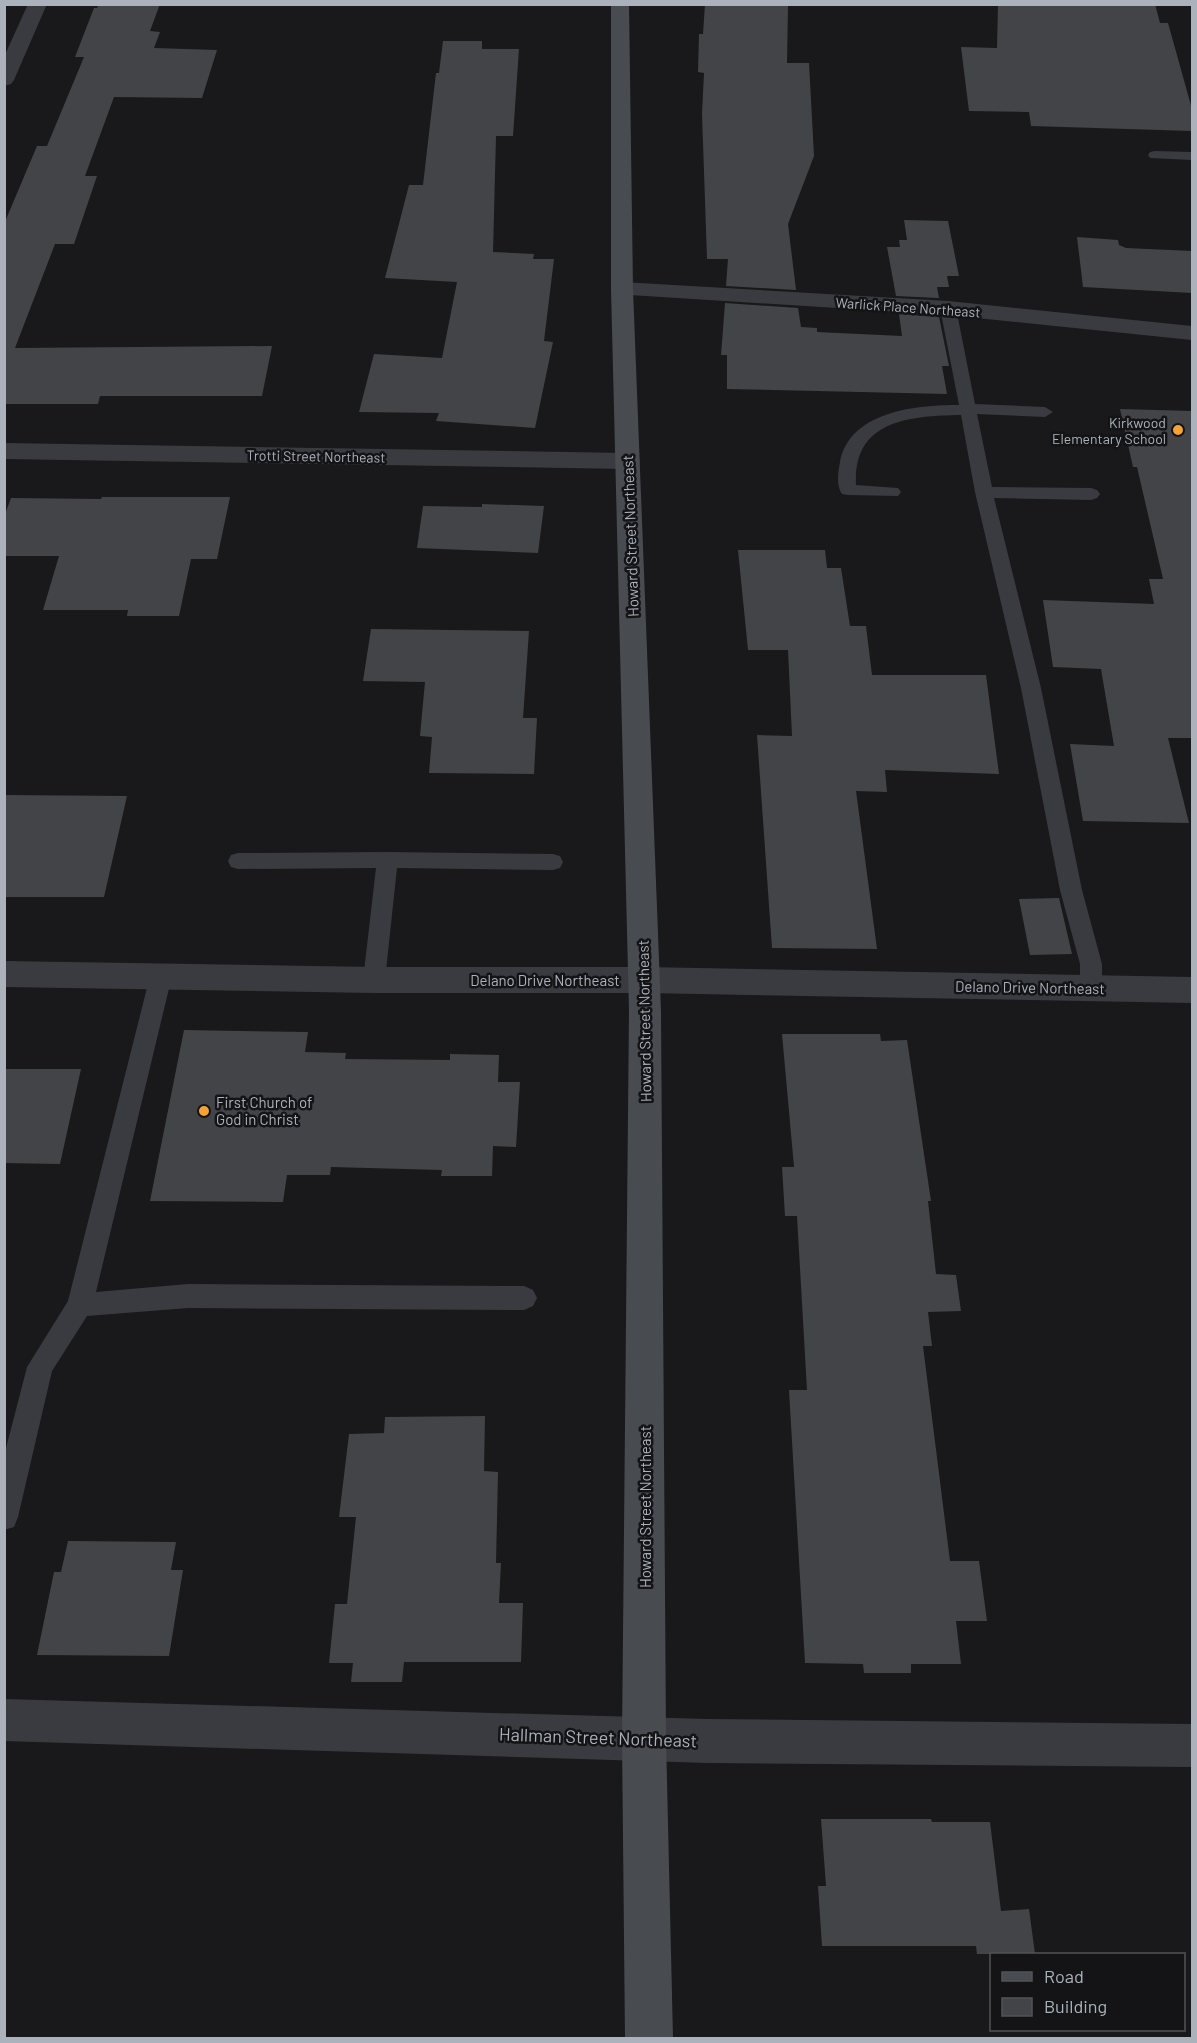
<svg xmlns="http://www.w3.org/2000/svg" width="1197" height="2043" font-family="Barlow,sans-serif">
  <rect width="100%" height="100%" fill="#19191b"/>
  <!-- building -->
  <path fill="#434448" d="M 99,4 L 160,4 L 150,31 L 160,32 L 154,48 L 217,50 L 202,98 L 114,97 L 85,176 L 97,176 L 74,244 L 55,244 L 15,348 L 272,346 L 262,396 L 100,396 L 98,404 L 4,404 L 4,224 L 37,146 L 47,146 L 84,57 L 75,57 L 94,8 L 97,8 Z
    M 705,4 L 788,6 L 787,63 L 809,63 L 814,156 L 788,224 L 796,290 L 726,286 L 728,259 L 707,259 L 702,114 L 704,73 L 698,72 L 699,34 L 703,34 Z
    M 998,4 L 1155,4 L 1160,23 L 1168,23 L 1192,109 L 1192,131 L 1031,126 L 1029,112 L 969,111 L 961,47 L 997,48 Z
    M 443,41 L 482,41 L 482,49 L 519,49 L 513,136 L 496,136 L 493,252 L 534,254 L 533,259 L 554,259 L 544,341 L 553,342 L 535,428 L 436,421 L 439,413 L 359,412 L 374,354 L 442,358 L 457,282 L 385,278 L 409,185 L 423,185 L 436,73 L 439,73 Z
    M 904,220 L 948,221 L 959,276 L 947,276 L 949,287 L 937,287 L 939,298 L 896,296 L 887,247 L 900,247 L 899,240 L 907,240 Z
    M 1077,237 L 1118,240 L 1119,245 L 1126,248 L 1192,251 L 1192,293 L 1083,287 Z
    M 725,303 L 798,308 L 801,327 L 817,328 L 817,332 L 902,336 L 899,314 L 939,317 L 949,366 L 942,366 L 947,394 L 727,389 L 727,355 L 721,355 Z
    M 1120,409 L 1192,411 L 1192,738 L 1168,738 L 1189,823 L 1083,821 L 1070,744 L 1114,746 L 1101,669 L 1053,667 L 1043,600 L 1154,604 L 1149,579 L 1163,579 L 1137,467 L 1133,467 Z
    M 102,497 L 230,497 L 217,559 L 191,559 L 179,616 L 127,616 L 128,610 L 43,610 L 59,556 L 4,556 L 4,517 L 11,498 L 101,499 Z
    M 482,504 L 544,506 L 538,553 L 417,548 L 423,506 L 482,507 Z
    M 738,550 L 825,550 L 827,568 L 841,568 L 850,626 L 866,626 L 872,675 L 986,675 L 999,774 L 885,770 L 887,792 L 856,791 L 877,949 L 772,948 L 757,735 L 792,736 L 788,650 L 748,650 Z
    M 371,629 L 529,631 L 523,718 L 537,718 L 534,774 L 429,773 L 432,737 L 420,736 L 425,682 L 363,681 Z
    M 4,795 L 127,796 L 104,897 L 4,897 Z
    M 1059,898 L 1072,954 L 1030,955 L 1019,899 Z
    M 184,1030 L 308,1032 L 305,1052 L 346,1053 L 345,1059 L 450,1060 L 450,1054 L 499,1055 L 498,1082 L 520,1082 L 516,1147 L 493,1146 L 492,1176 L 441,1176 L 442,1170 L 331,1167 L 330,1175 L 287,1175 L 283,1202 L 150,1201 Z
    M 782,1034 L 880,1034 L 881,1041 L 907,1040 L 931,1201 L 928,1201 L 936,1274 L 956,1275 L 961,1311 L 928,1312 L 932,1346 L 923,1346 L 950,1561 L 979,1561 L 987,1621 L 956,1621 L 961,1664 L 911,1664 L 911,1673 L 864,1673 L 863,1664 L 805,1663 L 789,1390 L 807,1390 L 797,1216 L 785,1216 L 782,1167 L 794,1167 Z
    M 4,1069 L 81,1069 L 60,1164 L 4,1163 Z
    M 485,1416 L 484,1471 L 498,1472 L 496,1563 L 501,1563 L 499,1603 L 523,1603 L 521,1662 L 404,1662 L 402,1682 L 351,1682 L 353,1663 L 329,1663 L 335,1604 L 347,1604 L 356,1517 L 339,1517 L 349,1434 L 384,1433 L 385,1417 Z
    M 68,1541 L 176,1542 L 171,1570 L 183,1570 L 169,1656 L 37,1655 L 54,1572 L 61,1572 Z
    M 821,1819 L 931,1819 L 932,1822 L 990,1822 L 1001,1911 L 1029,1909 L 1035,1954 L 977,1954 L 976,1946 L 822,1946 L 818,1886 L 826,1886 Z"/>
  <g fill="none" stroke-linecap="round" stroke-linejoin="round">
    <!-- lane -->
    <path fill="#3a3b40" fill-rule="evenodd" d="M 1155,151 L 1192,152 L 1192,160 L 1150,158 L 1148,155 L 1150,152 Z
      M 948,303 L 956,308 L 975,404 L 1045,407 L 1053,412 L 1045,417 L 977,414 L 992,487 L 1091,488 L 1097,490 L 1100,494 L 1097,498 L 1091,500 L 994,498 L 1041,688 L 1082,890 L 1102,964 L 1102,988 L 1099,994 L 1091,997 L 1083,994 L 1080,988 L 1080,964 L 1060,890 L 1021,688 L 975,492 L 961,415 C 909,416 853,420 856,485 L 898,488 L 901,492 L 898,496 L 848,495 L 842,494 C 836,486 838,472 840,462 C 850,411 916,405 959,405 L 940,308 Z
      M 387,852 L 553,854 L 560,856 L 563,862 L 560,868 L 553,870 L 397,868 L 385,980 L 382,986 L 374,989 L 366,986 L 363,980 L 376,868 L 238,869 L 231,867 L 228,861 L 231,855 L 238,853 Z
      M 161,967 L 169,970 L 172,976 L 96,1292 L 188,1284 L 524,1286 L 533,1290 L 537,1298 L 533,1306 L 524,1310 L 188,1308 L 87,1316 L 52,1371 L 18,1517 L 14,1527 L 4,1530 L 4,1456 L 27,1367 L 68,1301 L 150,976 L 153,970 Z"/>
    <!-- street -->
    <path fill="#3a3b40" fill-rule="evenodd" d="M 28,4 L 47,4 L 14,80 L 11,84 L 4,86 L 4,57 Z
      M 622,282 L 948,301 L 1192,326 L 1192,340 L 948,315 L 614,294 L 611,289 L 614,284 Z
      M 4,443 L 627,453 L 636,455 L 640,461 L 636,467 L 627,469 L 4,459 Z
      M 4,961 L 374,967 L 645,967 L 1192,977 L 1192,1003 L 645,993 L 374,993 L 4,987 Z
      M 4,1699 L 708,1719 L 1192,1724 L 1192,1767 L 708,1763 L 4,1741 Z"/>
    <!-- secondary -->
    <path fill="#484b50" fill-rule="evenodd" d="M 611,4 L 629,4 L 633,289 L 661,1011 L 666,1738 L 673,2038 L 625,2038 L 622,1738 L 629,1011 L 611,289 Z"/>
  </g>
  <!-- markers -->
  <g fill="#f5a337" stroke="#141416" stroke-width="2">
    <circle cx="1178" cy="430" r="6"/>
    <circle cx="204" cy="1111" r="6"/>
  </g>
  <g text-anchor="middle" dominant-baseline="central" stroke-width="5" stroke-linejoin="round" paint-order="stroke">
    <!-- far-street labels -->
    <g font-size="14" fill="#abb2bb" stroke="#141416">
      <text transform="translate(908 307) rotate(4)">Warlick Place Northeast</text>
      <text transform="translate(316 456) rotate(1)">Trotti Street Northeast</text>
    </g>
    <!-- far-poi labels -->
    <g font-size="14" fill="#abb2bb" stroke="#141416" text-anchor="end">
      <text x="1166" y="422">Kirkwood<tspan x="1166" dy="16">Elementary School</tspan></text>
    </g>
    <!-- street labels -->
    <g font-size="15" fill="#abb2bb" stroke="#141416">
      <text transform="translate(630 536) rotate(-92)">Howard Street Northeast</text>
      <text x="545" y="980">Delano Drive Northeast</text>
      <text transform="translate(1030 987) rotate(1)">Delano Drive Northeast</text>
      <text transform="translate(644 1021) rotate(-91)">Howard Street Northeast</text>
      <text transform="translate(645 1507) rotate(-90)">Howard Street Northeast</text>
    </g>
    <!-- poi labels -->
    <g font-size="15" fill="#abb2bb" stroke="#141416" text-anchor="start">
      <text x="216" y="1102">First Church of<tspan x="216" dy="17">God in Christ</tspan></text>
    </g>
    <!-- near-street labels -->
    <g font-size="18" fill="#abb2bb" stroke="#141416">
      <text transform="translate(598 1737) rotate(2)">Hallman Street Northeast</text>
    </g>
  </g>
  <!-- border -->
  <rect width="1197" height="2043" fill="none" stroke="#abb2bb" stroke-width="12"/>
  <!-- legend -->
  <rect x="990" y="1953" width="195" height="78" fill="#141416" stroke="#505358" stroke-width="1.5"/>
  <rect x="1002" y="1972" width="30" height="9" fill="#484b50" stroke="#505358" stroke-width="1.5"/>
  <text x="1044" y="1983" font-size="18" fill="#abb2bb">Road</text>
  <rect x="1002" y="1998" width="30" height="18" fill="#434448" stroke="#505358" stroke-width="1.5"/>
  <text x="1044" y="2013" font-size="18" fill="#abb2bb">Building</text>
</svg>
